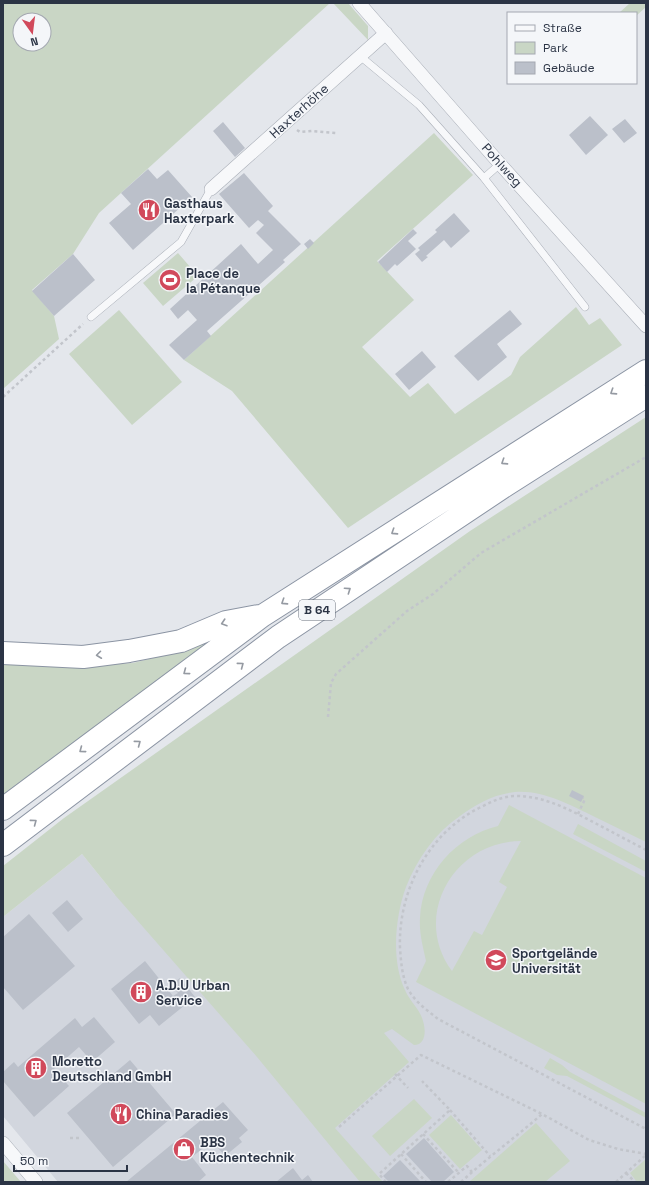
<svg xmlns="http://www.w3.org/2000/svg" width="649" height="1185" font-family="'Space Grotesk',sans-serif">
  <rect width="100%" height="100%" fill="#e4e7ec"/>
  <!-- built -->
  <path fill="#d2d6de" d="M 446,777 L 646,779 L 646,1182 L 58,1182 L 3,1116 L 3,917 L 82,854 L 115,895 Z"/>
  <!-- green -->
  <path fill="#c9d6c5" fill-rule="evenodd" d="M 3,3 L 330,3 L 99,213 L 73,254 L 32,290 L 54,316 L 59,339 L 3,389 ZM 20,20 L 44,20 L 44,44 L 20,44 Z
    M 333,3 L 348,3 L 368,26 L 368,40 Z
    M 630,3 L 646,3 L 646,7 L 636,16 L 636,13 L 619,13 Z
    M 434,133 L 473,175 L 377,261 L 414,300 L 362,347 L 410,397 L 428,383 L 455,414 L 511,375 L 520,357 L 576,307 L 589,325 L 600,318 L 622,345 L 348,528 L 232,391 L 184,360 Z
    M 178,253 L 198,276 L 163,306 L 143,283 Z
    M 119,310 L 182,382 L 132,425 L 69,354 Z
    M 646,417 L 646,842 C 629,834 612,825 595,817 C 570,805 543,790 515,792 C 494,794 476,804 460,816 C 435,833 417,859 406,887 C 395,917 391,961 405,990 C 410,1002 420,1009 423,1021 C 426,1030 426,1045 414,1045 L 392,1029 L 384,1033 L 409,1062 L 335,1128 L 383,1182 L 360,1182 L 257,1057 L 115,895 L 82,854 L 3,917 L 3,866 L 64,818 L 470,531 Z
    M 226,636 L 3,798 L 3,663 L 83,666 L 133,663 L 185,650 Z
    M 509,805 L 646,878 L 646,1104 L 416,982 L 426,961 C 423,947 419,933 420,918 C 422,874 456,836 498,826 ZM 521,841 L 499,882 L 507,887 L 482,935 L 474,931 L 452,971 C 411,916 454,841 521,841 Z
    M 578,824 L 646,861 L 646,872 L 573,834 Z
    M 550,1058 L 562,1065 L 570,1072 L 646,1113 L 646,1118 L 567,1076 L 557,1075 L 544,1068 Z
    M 414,1099 L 432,1118 L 390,1156 L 372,1136 Z
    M 451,1115 L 482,1150 L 460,1169 L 429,1135 Z
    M 536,1123 L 570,1161 L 545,1182 L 469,1182 Z
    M 646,1159 L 646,1182 L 637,1182 L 630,1173 Z
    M 3,1161 L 21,1182 L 3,1182 Z"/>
  <!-- building -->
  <path fill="#bbc0ca" d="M 590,116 L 608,135 L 586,155 L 569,135 Z
    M 625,119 L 637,133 L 624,143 L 612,129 Z
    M 223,122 L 245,148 L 235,157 L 213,131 Z
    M 148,169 L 157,179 L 168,170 L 192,197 L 133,250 L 109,223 L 131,204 L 121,193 Z
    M 244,173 L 273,206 L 268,211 L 301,244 L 283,260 L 285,262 L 207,331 L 211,336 L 184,360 L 169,345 L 197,320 L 188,310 L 178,319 L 170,309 L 241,244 L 258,264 L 273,250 L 256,233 L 264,225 L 258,220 L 249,228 L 219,194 Z
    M 454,213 L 470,231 L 451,248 L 444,240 L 426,256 L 428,257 L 422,262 L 415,254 L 420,250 L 418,248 L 437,232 L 435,230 Z
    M 413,229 L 417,233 L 408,241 L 416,249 L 397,266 L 395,264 L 387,272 L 378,262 Z
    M 310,239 L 314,243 L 308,249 L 304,244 Z
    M 73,254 L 95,280 L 54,316 L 32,291 Z
    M 510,310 L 522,324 L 497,344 L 507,357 L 478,381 L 454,356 Z
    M 422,351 L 436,367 L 409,390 L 395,374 Z
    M 572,790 L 584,796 L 581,802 L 569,796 Z
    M 67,900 L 83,919 L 68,932 L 52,913 Z
    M 29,914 L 75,966 L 23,1010 L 3,987 L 3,937 Z
    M 145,961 L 173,996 L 178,993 L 171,985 L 180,978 L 195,997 L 159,1026 L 150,1015 L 139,1024 L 111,989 Z
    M 94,1017 L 115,1042 L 92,1062 L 79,1047 L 54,1069 L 69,1086 L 34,1117 L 3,1081 L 3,1072 L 14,1062 L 18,1067 L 75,1018 L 82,1027 Z
    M 130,1060 L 176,1114 L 113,1167 L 67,1113 Z
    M 223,1102 L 248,1130 L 239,1138 L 242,1142 L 225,1156 L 212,1141 L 192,1157 L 206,1175 L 198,1182 L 126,1182 Z
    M 424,1138 L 454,1172 L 443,1182 L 432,1182 L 406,1154 Z
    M 400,1160 L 421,1182 L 389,1182 L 383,1176 Z
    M 293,1168 L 302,1180 L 308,1175 L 313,1182 L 276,1182 Z"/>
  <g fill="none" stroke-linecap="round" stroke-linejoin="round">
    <!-- service casing -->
    <g stroke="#a9aeb7" stroke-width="8">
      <path id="service" d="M 360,56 L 419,105 L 484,178
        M 500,164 L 484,178 L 585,307
        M 91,317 L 181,242 L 211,189"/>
    </g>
    <!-- minor casing -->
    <g stroke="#a9aeb7" stroke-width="14">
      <path id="minor" d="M 359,3 L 500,164 L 646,326
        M 211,189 L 386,33
        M 3,1143 L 36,1182"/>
    </g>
    <!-- trunk casing -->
    <g stroke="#8b94a3" stroke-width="24">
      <path id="trunk" d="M 3,653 L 83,657 L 129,651 L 181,641 L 226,622 L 259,616
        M 3,809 L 262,616 L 646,371
        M 3,845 L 278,637 L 506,485 L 646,396"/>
    </g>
    <!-- path -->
    <path stroke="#c2c5cb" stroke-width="2.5" stroke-dasharray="3 3" stroke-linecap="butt" d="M 297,130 L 300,132 L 312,131 L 336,133
      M 171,216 L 178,225
      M 3,397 L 83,324
      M 328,717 L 331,683 L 336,674 L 407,611 L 433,594 L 481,553 L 646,457
      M 578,814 L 585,799 L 583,798
      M 646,850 C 629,841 612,832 595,823 C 570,810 545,796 516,796 C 502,796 491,802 479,808 C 428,834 398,891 400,948 C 401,962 402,976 408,989 C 415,1002 427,1010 438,1019 L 646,1129
      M 395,1074 L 408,1088
      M 450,1110 L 490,1156
      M 339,1127 L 421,1055 L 542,1114 L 589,1140 L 618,1149 L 646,1154
      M 423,1134 L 459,1173
      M 70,1138 L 80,1138
      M 401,1154 L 426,1182
      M 626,1173 L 635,1182
      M 386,1182 L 379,1174 L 450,1110 L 422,1081
      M 448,1182 L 467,1166 L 472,1172
      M 461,1182 C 487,1158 516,1137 542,1114
      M 616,1182 L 646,1155"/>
    <!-- service -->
    <use href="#service" stroke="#f7f8fa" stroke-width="7"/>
    <!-- minor -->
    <use href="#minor" stroke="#f7f8fa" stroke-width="13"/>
    <!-- trunk -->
    <use href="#trunk" stroke="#fff" stroke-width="22"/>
  </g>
  <!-- one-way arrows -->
  <defs><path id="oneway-chevron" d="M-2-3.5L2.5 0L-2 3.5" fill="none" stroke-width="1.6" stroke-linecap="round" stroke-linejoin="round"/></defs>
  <g stroke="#959aa2">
    <use href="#oneway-chevron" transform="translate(613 392) rotate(147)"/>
    <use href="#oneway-chevron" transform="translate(504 462) rotate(147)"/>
    <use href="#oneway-chevron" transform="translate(394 532) rotate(147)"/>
    <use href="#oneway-chevron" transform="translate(348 590) rotate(-34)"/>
    <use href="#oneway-chevron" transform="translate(284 602) rotate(147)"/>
    <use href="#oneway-chevron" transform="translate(224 623) rotate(162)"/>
    <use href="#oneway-chevron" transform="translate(99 655) rotate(173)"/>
    <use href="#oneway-chevron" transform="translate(241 665) rotate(-37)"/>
    <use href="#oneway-chevron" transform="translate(186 672) rotate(143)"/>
    <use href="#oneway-chevron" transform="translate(138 743) rotate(-37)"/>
    <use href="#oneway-chevron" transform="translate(82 750) rotate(143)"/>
    <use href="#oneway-chevron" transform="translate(34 822) rotate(-37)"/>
  </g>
  <!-- icons -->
  <defs>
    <g id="restaurant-disc" transform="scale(1.15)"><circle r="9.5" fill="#d1495b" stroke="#f4f6f9"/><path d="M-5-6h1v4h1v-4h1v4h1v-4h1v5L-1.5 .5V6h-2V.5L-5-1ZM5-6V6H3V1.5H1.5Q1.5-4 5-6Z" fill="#fff"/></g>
    <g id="stadium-disc" transform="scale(1.15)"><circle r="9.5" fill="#d1495b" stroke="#f4f6f9"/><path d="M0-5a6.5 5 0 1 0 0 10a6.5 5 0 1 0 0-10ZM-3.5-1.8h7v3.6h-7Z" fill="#fff"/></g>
    <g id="university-disc" transform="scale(1.15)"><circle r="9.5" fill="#d1495b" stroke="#f4f6f9"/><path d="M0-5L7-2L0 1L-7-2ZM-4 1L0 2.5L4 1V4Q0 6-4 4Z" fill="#fff"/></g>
    <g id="building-disc" transform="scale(1.15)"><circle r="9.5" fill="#d1495b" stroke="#f4f6f9"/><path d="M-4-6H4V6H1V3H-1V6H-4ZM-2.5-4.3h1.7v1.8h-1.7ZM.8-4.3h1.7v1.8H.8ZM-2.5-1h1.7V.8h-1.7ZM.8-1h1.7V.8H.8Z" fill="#fff"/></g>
    <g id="shop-disc" transform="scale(1.15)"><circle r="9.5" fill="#d1495b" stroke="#f4f6f9"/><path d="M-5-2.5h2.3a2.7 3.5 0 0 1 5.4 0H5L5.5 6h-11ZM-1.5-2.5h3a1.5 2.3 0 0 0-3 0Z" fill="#fff"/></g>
  </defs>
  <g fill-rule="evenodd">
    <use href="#restaurant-disc" x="149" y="210"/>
    <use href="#stadium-disc" x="170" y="280"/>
    <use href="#university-disc" x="496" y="960"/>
    <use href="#building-disc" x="141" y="992"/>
    <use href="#building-disc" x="36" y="1068"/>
    <use href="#restaurant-disc" x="121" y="1114"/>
    <use href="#shop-disc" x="184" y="1149"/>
  </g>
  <g text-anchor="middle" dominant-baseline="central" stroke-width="3" stroke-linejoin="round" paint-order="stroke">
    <!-- shield labels -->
    <rect fill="#f4f6f9" stroke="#676e7b" stroke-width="1" x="299" y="600" width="36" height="20" rx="3"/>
    <g font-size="12" font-weight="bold" fill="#2b3445">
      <text x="317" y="610">B 64</text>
    </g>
    <!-- street labels -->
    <g font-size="13" fill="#2b3445" stroke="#f4f6f9">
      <text transform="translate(299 111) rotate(-42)">Haxterhöhe</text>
      <text transform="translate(502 165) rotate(48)">Pohlweg</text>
    </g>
    <!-- poi labels -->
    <g font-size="13" font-weight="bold" fill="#2b3445" stroke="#f4f6f9" text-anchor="start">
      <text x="164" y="203">Gasthaus<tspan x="164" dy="15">Haxterpark</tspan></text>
      <text x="186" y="273">Place de<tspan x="186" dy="15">la Pétanque</tspan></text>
      <text x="512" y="953">Sportgelände<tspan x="512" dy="15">Universität</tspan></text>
      <text x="156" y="985">A.D.U Urban<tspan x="156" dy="15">Service</tspan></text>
      <text x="52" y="1061">Moretto<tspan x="52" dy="15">Deutschland GmbH</tspan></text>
      <text x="136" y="1114">China Paradies</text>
      <text x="200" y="1142">BBS<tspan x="200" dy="15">Küchentechnik</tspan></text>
    </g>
  </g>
  <!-- border -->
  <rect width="649" height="1185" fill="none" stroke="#2b3445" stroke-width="8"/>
  <!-- legend -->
  <rect x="507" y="12" width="130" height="72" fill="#f4f6f9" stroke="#a4a8b1"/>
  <rect x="515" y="25" width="20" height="6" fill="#f7f8fa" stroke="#a4a8b1"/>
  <text x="543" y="32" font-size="12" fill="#2b3445">Straße</text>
  <rect x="515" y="42" width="20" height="12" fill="#c9d6c5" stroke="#a4a8b1"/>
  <text x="543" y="52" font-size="12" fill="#2b3445">Park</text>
  <rect x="515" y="62" width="20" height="12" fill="#bbc0ca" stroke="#a4a8b1"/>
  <text x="543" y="72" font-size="12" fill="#2b3445">Gebäude</text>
  <!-- north arrow -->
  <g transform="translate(32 32) rotate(166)"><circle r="19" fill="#f4f6f9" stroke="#a4a8b1"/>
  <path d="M0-3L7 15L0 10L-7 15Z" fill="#d1495b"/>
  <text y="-6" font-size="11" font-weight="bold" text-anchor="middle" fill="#2b3445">N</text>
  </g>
  <!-- scale -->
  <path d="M14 1165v6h113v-6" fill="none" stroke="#2b3445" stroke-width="2"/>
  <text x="20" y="1165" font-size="12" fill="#2b3445" stroke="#f4f6f9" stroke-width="3" paint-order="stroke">50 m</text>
</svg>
